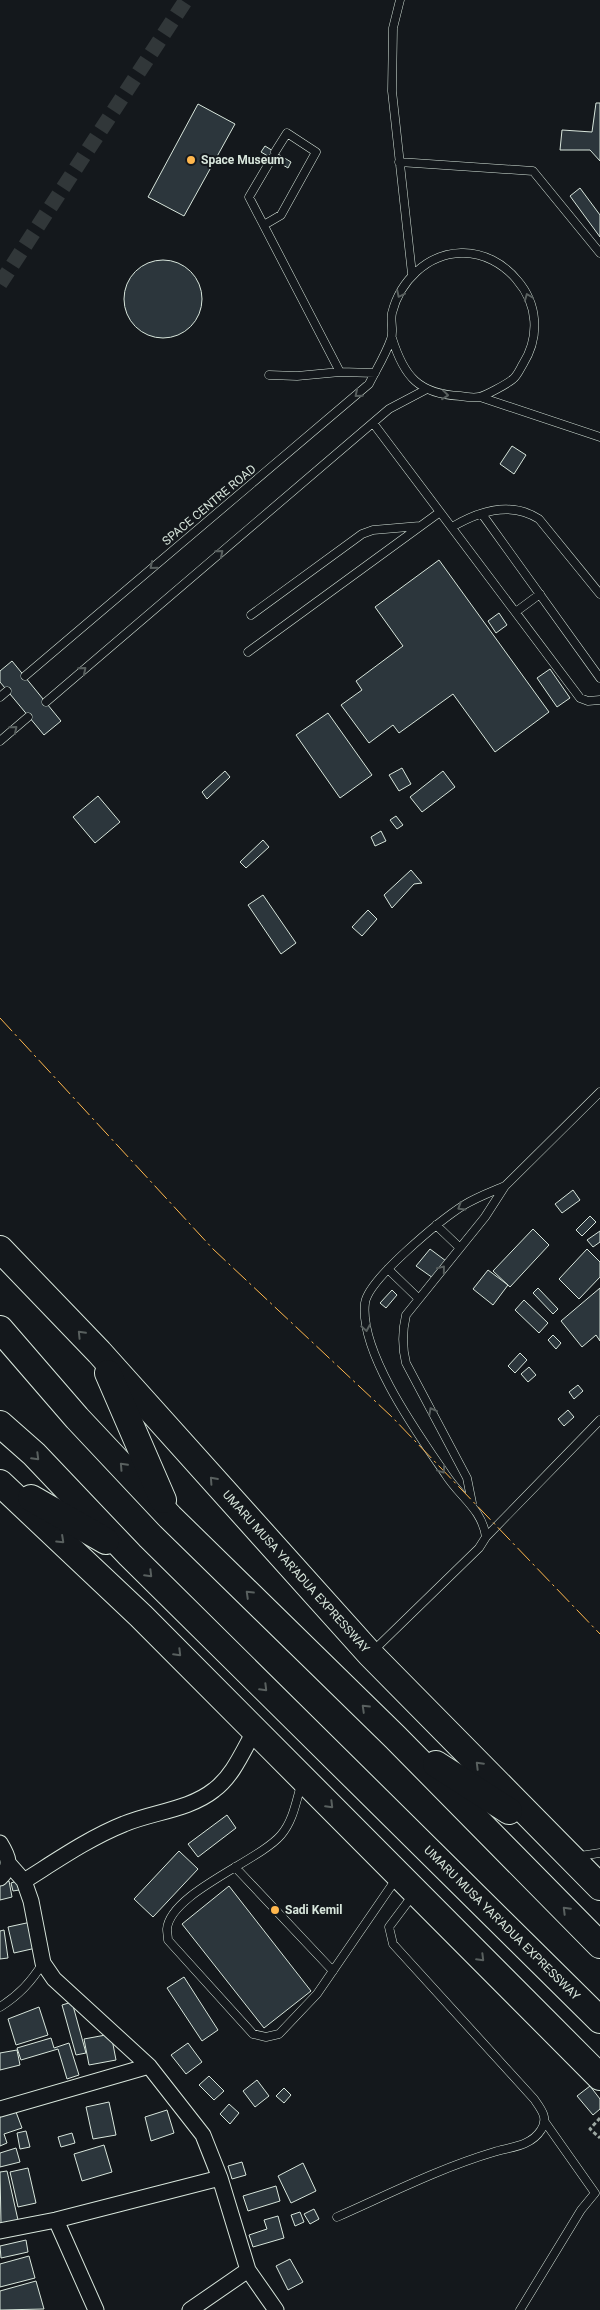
<svg xmlns="http://www.w3.org/2000/svg" width="600" height="2310" font-family="Roboto,sans-serif">
  <rect width="100%" height="100%" fill="#14181c"/>
  <!-- building -->
  <path fill="#2c363c" stroke="#d8e6dc" d="M 596,103 L 600,103 L 600,161 L 590,150 L 560,150 L 562,130 L 592,132 Z
    M 198,104 L 235,124 L 184,216 L 148,197 Z
    M 265,146 L 291,162 L 288,168 L 261,152 Z
    M 580,188 L 600,215 L 600,237 L 570,196 Z
    M124 299a39 39 0 1 1 78 0a39 39 0 1 1-78 0Z
    M 512,446 L 526,455 L 514,474 L 500,464 Z
    M 439,560 L 549,712 L 495,752 L 453,694 L 399,733 L 393,725 L 369,743 L 341,705 L 362,690 L 356,681 L 403,646 L 375,607 Z
    M 499,613 L 507,625 L 496,633 L 488,621 Z
    M 12,661 L 61,721 L 44,735 L 0,682 L 0,671 Z
    M 550,669 L 570,698 L 557,707 L 537,678 Z
    M 328,713 L 372,775 L 340,798 L 296,735 Z
    M 402,768 L 411,784 L 399,791 L 389,775 Z
    M 225,771 L 230,777 L 207,799 L 202,792 Z
    M 443,771 L 455,787 L 422,812 L 410,797 Z
    M 98,796 L 120,822 L 95,843 L 73,817 Z
    M 396,816 L 403,825 L 397,829 L 390,820 Z
    M 381,831 L 386,841 L 375,846 L 371,837 Z
    M 263,840 L 269,847 L 246,868 L 240,862 Z
    M 411,870 L 422,883 L 414,884 L 392,908 L 384,895 Z
    M 263,895 L 296,943 L 281,954 L 248,905 Z
    M 368,910 L 377,919 L 362,936 L 352,927 Z
    M 573,1190 L 580,1200 L 562,1213 L 555,1204 Z
    M 590,1216 L 596,1222 L 582,1236 L 576,1230 Z
    M 533,1229 L 549,1245 L 510,1287 L 493,1271 Z
    M 600,1231 L 600,1242 L 593,1247 L 587,1240 Z
    M 430,1249 L 446,1261 L 433,1278 L 416,1266 Z
    M 587,1249 L 600,1262 L 600,1277 L 579,1299 L 559,1279 Z
    M 488,1270 L 508,1285 L 493,1305 L 473,1289 Z
    M 538,1288 L 558,1309 L 553,1314 L 533,1293 Z
    M 600,1288 L 600,1341 L 596,1335 L 582,1347 L 561,1321 Z
    M 392,1290 L 397,1295 L 386,1308 L 380,1303 Z
    M 524,1300 L 548,1323 L 539,1333 L 515,1310 Z
    M 553,1335 L 561,1343 L 556,1349 L 548,1340 Z
    M 520,1353 L 527,1360 L 515,1373 L 508,1366 Z
    M 529,1367 L 536,1375 L 528,1382 L 521,1374 Z
    M 578,1385 L 583,1391 L 574,1399 L 569,1392 Z
    M 568,1410 L 574,1417 L 564,1426 L 558,1419 Z
    M 227,1815 L 236,1828 L 198,1857 L 188,1844 Z
    M 179,1851 L 198,1869 L 153,1917 L 134,1899 Z
    M 9,1881 L 12,1897 L 0,1900 L 0,1883 Z
    M 17,1881 L 19,1890 L 13,1891 L 11,1883 Z
    M 229,1886 L 311,1991 L 264,2028 L 182,1924 Z
    M 31,1922 L 36,1948 L 14,1953 L 8,1927 Z
    M 4,1930 L 8,1958 L 0,1959 L 0,1931 Z
    M 184,1977 L 218,2030 L 202,2041 L 167,1988 Z
    M 72,2002 L 86,2053 L 76,2055 L 62,2005 Z
    M 39,2007 L 48,2035 L 16,2045 L 8,2019 Z
    M 111,2034 L 116,2060 L 89,2065 L 84,2039 Z
    M 51,2038 L 54,2048 L 69,2043 L 79,2075 L 67,2079 L 58,2049 L 21,2060 L 17,2048 Z
    M 188,2043 L 202,2062 L 186,2074 L 171,2055 Z
    M 17,2050 L 20,2065 L 0,2070 L 0,2053 Z
    M 209,2076 L 224,2091 L 214,2100 L 199,2085 Z
    M 257,2080 L 269,2096 L 255,2107 L 243,2091 Z
    M 590,2086 L 600,2099 L 600,2109 L 593,2115 L 577,2096 Z
    M 284,2088 L 291,2095 L 284,2103 L 276,2096 Z
    M 109,2102 L 116,2135 L 93,2139 L 86,2107 Z
    M 229,2104 L 239,2113 L 230,2124 L 220,2114 Z
    M 167,2110 L 174,2133 L 151,2141 L 145,2117 Z
    M 16,2112 L 22,2128 L 4,2134 L 7,2143 L 0,2146 L 0,2117 Z
    M 26,2131 L 30,2147 L 20,2149 L 17,2133 Z
    M 72,2133 L 75,2143 L 61,2147 L 58,2137 Z
    M 104,2145 L 112,2172 L 82,2181 L 74,2154 Z
    M 16,2148 L 20,2162 L 0,2167 L 0,2153 Z
    M 242,2162 L 246,2175 L 232,2179 L 228,2166 Z
    M 303,2163 L 316,2191 L 291,2203 L 278,2176 Z
    M 28,2168 L 36,2203 L 18,2207 L 10,2172 Z
    M 7,2171 L 18,2220 L 1,2224 L 0,2172 Z
    M 276,2186 L 280,2201 L 248,2211 L 243,2196 Z
    M 314,2209 L 319,2219 L 310,2224 L 304,2214 Z
    M 300,2212 L 304,2222 L 295,2226 L 291,2215 Z
    M 278,2216 L 284,2238 L 253,2247 L 249,2235 L 267,2229 L 264,2220 Z
    M 26,2240 L 28,2252 L 1,2258 L 0,2246 Z
    M 29,2256 L 35,2278 L 0,2287 L 0,2264 Z
    M 290,2259 L 303,2282 L 288,2290 L 276,2266 Z
    M 36,2281 L 44,2309 L 0,2310 L 0,2291 Z"/>
  <g fill="none" stroke-linecap="round" stroke-linejoin="round">
    <!-- street-tunnel -->
    <path stroke="#313739" stroke-width="15" stroke-dasharray="15 8" stroke-linecap="butt" d="M 0,284 L 186,0"/>
    <!-- lane casing -->
    <g stroke="#d8e6dc" stroke-width="9">
      <path id="lane" d="M 400,0 L 393,28 L 392,91 L 412,274
        M 272,158 L 249,197 L 340,372 L 375,373
        M 399,162 L 533,171 L 600,253
        M 264,225 L 281,215 L 316,152 L 287,133 L 275,152
        M 269,375 L 297,376 L 340,372
        M 480,397 L 600,437
        M 373,423 L 580,698 L 588,701 L 600,700
        M 482,514 L 600,678
        M 452,527 C 479,511 511,501 539,519 L 600,594
        M 517,611 L 540,594
        M 251,615 L 362,534 L 373,530 L 420,526
        M 248,652 L 440,512
        M 25,676 L 369,384 C 376,370 386,354 391,339 C 394,331 390,321 392,313 C 400,281 427,254 461,253 C 483,252 504,264 517,280 C 538,304 540,337 523,364 C 520,369 517,376 513,379 C 507,384 485,396 479,397 C 473,398 466,397 460,396 C 419,394 404,377 392,338
        M 0,697 L 7,691
        M 46,702 L 389,409 L 425,390
        M 0,741 L 28,717
        M 436,1225 L 459,1247
        M 388,1269 L 418,1298
        M 472,1503 L 467,1478 L 406,1363 C 402,1347 402,1332 406,1315 L 485,1217 L 505,1186 L 600,1092
        M 486,1537 L 600,1420
        M 372,1652 L 479,1548 L 486,1537 C 482,1509 460,1497 446,1475 C 418,1434 359,1352 365,1303 C 368,1279 442,1219 464,1205 C 477,1197 491,1192 505,1186
        M 301,1785 C 296,1802 293,1821 281,1835 C 259,1861 170,1893 167,1929 C 167,1932 168,1937 168,1940 L 253,2034 L 266,2037 L 279,2034 L 317,1994 L 396,1879
        M 580,1856 L 600,1853
        M 235,1867 L 333,1971
        M 0,2007 C 19,1995 31,1982 43,1963
        M 337,2217 C 389,2194 440,2168 494,2152 C 511,2147 531,2146 541,2130 C 549,2118 541,2109 534,2099 L 393,1944 L 389,1927 L 413,1895
        M 520,2310 L 581,2210 L 595,2193 L 545,2122"/>
    </g>
    <!-- street casing -->
    <g stroke="#d8e6dc" stroke-width="17">
      <path id="street" d="M 0,1843 C 8,1856 13,1866 0,1878
        M 9,1864 L 24,1881 L 31,1901 L 43,1963 L 54,1979 L 149,2066 L 203,2135 L 220,2178 L 248,2270 L 276,2310
        M 24,1881 C 56,1861 89,1838 124,1824 C 152,1812 189,1810 214,1790 C 233,1776 243,1751 255,1730
        M 0,2109 L 149,2066
        M 56,2220 L 96,2310
        M 0,2231 L 56,2220 L 220,2178
        M 190,2310 L 248,2270"/>
    </g>
    <!-- highway casing -->
    <g stroke="#d8e6dc" stroke-width="28">
      <g id="highway">
        <path id="s1" d="M 0,1249 L 99,1352 L 370,1654 L 600,1887"/>
        <path d="M 0,1329 L 77,1418 L 170,1517 L 395,1737 L 600,1945"/>
        <path d="M 108,1373 L 163,1500"/>
        <path id="s2" d="M 0,1424 L 34,1454 L 130,1555 L 600,2020"/>
        <path d="M 0,1483 L 141,1616 L 600,2077"/>
        <path d="M 31,1498 L 106,1541"/>
        <path d="M 436,1764 L 509,1811"/>
      </g>
    </g>
    <!-- path -->
    <path stroke="#9da8a2" stroke-width="3" stroke-dasharray="4 2.5" stroke-linecap="butt" d="M 600,2118 L 590,2129 L 600,2138"/>
    <!-- lane -->
    <use href="#lane" stroke="#14181c" stroke-width="8"/>
    <!-- street -->
    <use href="#street" stroke="#14181c" stroke-width="15"/>
    <!-- highway -->
    <use href="#highway" stroke="#14181c" stroke-width="26"/>
    <!-- power -->
    <path stroke="#ffb74d" stroke-width="1" stroke-dasharray="18 4 2.5 4" stroke-linecap="butt" d="M 0,1018 L 213,1249 L 392,1417 L 600,1634"/>
  </g>
  <!-- one-way arrows -->
  <defs><path id="oneway-chevron" d="M-2-3.5L2.5 0L-2 3.5" fill="none" stroke-width="1.6" stroke-linecap="round" stroke-linejoin="round" transform="scale(1.25)"/></defs>
  <g stroke="#59605f">
    <use href="#oneway-chevron" transform="translate(400 294) rotate(116)"/>
    <use href="#oneway-chevron" transform="translate(528 297) rotate(-111)"/>
    <use href="#oneway-chevron" transform="translate(358 394) rotate(140)"/>
    <use href="#oneway-chevron" transform="translate(445 395) rotate(6)"/>
    <use href="#oneway-chevron" transform="translate(220 553) rotate(-40)"/>
    <use href="#oneway-chevron" transform="translate(153 566) rotate(140)"/>
    <use href="#oneway-chevron" transform="translate(83 670) rotate(-40)"/>
    <use href="#oneway-chevron" transform="translate(14 729) rotate(-40)"/>
    <use href="#oneway-chevron" transform="translate(461 1207) rotate(148)"/>
    <use href="#oneway-chevron" transform="translate(442 1269) rotate(-51)"/>
    <use href="#oneway-chevron" transform="translate(366 1328) rotate(80)"/>
    <use href="#oneway-chevron" transform="translate(81 1334) rotate(-134)"/>
    <use href="#oneway-chevron" transform="translate(432 1411) rotate(-118)"/>
    <use href="#oneway-chevron" transform="translate(36 1457) rotate(45)"/>
    <use href="#oneway-chevron" transform="translate(123 1466) rotate(-133)"/>
    <use href="#oneway-chevron" transform="translate(442 1470) rotate(56)"/>
    <use href="#oneway-chevron" transform="translate(213 1480) rotate(-132)"/>
    <use href="#oneway-chevron" transform="translate(61 1540) rotate(43)"/>
    <use href="#oneway-chevron" transform="translate(149 1574) rotate(45)"/>
    <use href="#oneway-chevron" transform="translate(249 1594) rotate(-136)"/>
    <use href="#oneway-chevron" transform="translate(178 1653) rotate(45)"/>
    <use href="#oneway-chevron" transform="translate(264 1688) rotate(45)"/>
    <use href="#oneway-chevron" transform="translate(365 1708) rotate(-136)"/>
    <use href="#oneway-chevron" transform="translate(479 1765) rotate(-135)"/>
    <use href="#oneway-chevron" transform="translate(330 1805) rotate(45)"/>
    <use href="#oneway-chevron" transform="translate(566 1910) rotate(-135)"/>
    <use href="#oneway-chevron" transform="translate(481 1958) rotate(45)"/>
  </g>
  <!-- markers -->
  <g fill="#ffb74d" stroke="#14181c" stroke-width="2">
    <circle cx="191" cy="160" r="5"/>
    <circle cx="275" cy="1910" r="5"/>
  </g>
  <g text-anchor="middle" dominant-baseline="central" stroke-width="4" stroke-linejoin="round" paint-order="stroke">
    <!-- poi labels -->
    <g font-size="12" font-weight="bold" fill="#d8e6dc" stroke="#14181c" text-anchor="start">
      <text x="201" y="160">Space Museum</text>
      <text x="285" y="1910">Sadi Kemil</text>
    </g>
    <!-- street labels -->
    <g font-size="12" fill="#d8e6dc" stroke="#14181c">
      <text transform="translate(209 505) rotate(-40)">SPACE CENTRE ROAD</text>
      <text stroke="none"><textPath href="#s1" startOffset="438">UMARU MUSA YAR'ADUA EXPRESSWAY</textPath></text>
      <text stroke="none"><textPath href="#s2" startOffset="708">UMARU MUSA YAR'ADUA EXPRESSWAY</textPath></text>
    </g>
  </g>
</svg>
